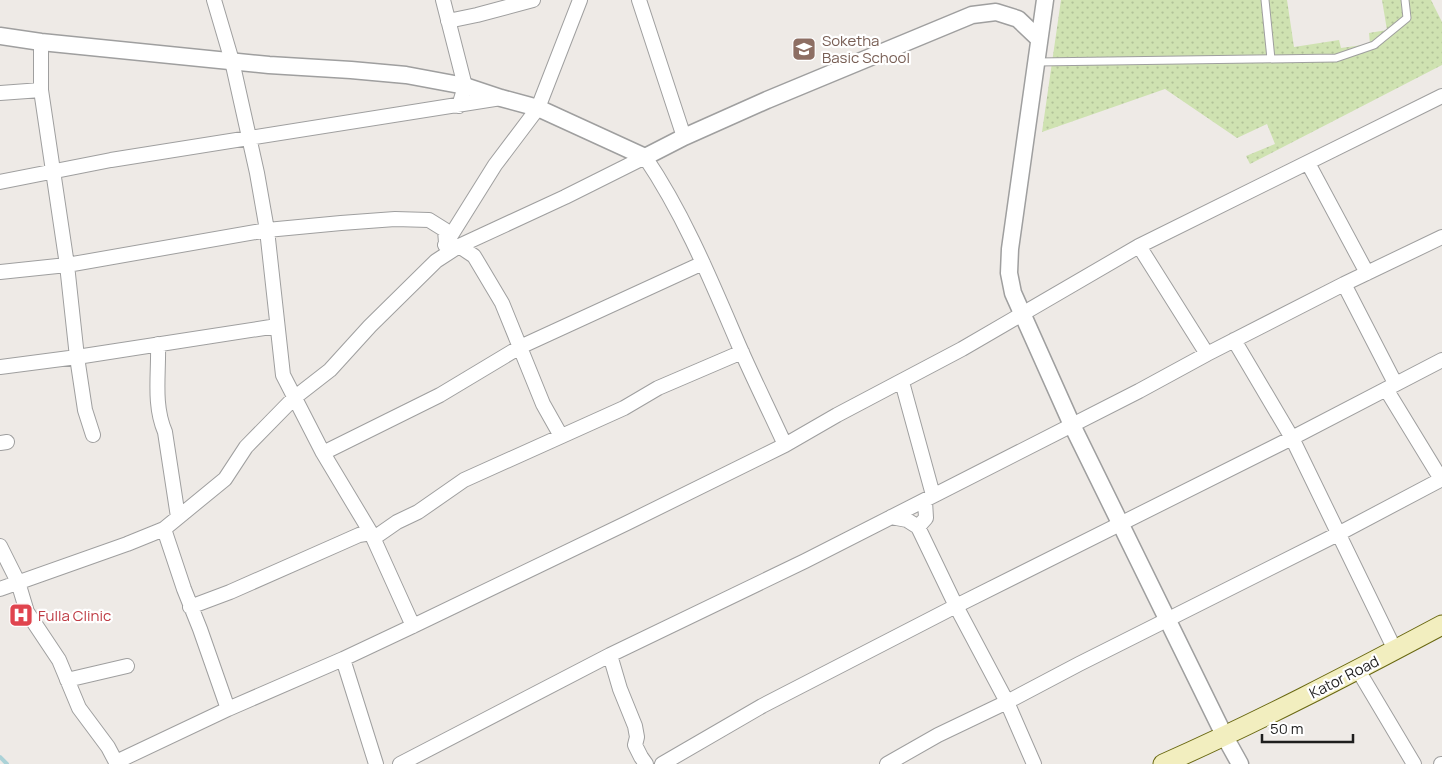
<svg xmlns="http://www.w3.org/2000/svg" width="1442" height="764" font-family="Manrope,sans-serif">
  <defs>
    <pattern id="garden-dots" width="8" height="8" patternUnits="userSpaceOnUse" patternTransform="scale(1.25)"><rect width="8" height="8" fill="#cfe2b1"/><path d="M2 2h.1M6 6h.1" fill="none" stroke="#b1c198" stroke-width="1.8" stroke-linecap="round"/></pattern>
  </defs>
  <rect width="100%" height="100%" fill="#eeeae6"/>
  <!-- garden -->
  <path fill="url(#garden-dots)" d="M 1061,0 L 1287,0 L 1294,47 L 1339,40 L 1341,48 L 1370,44 L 1369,33 L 1387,30 L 1382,0 L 1431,0 L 1442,22 L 1442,65 L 1250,164 L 1246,156 L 1275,144 L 1267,124 L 1237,138 L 1165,89 L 1042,132 Z"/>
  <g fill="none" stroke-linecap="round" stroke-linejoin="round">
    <!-- stream -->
    <path stroke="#abd2d7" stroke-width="4" d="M 0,757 L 7,764"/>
    <!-- service casing -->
    <g stroke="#9f9f9f" stroke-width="9">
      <path id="service" d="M 1265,0 L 1271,59
        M 1037,62 L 1336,58 L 1374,45 L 1407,18 L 1405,0"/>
    </g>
    <!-- minor casing -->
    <g stroke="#9f9f9f" stroke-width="16">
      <path id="minor" d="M 214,0 L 232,61 L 257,173 L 267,230 L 283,375 L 323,453 L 371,533 L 413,626
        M 443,0 L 465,86 L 459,106
        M 639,0 L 684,137
        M 448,21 L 477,15 L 533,0
        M 41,42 L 41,90 L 67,265 L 77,357 L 85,410 L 93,435
        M 0,93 L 41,90
        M 1308,163 L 1367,273
        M 0,182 L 111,160 L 501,98
        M 445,245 L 495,165 L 538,108 L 580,0
        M 1139,246 L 1207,354
        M 0,272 L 67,265 L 267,230 L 341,223 L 395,219 L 429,220 L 445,230 L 446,243 L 459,246 L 474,256 L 502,303 L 543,404 L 561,436
        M 1344,284 L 1395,383
        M 1234,340 L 1292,438 L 1395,650
        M 158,344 C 159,374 153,404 165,432 L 178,517
        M 0,367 L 77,357 L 277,326
        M 902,382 L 933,495
        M 1386,389 L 1441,479
        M 0,443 L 7,442
        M 323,453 L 440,395 L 520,347 L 703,263
        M 891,517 L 907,520 L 918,527 L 956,606 L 1007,702 L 1034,764
        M 918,527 L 926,518 L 925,501
        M 164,529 L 184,589 L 200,629 L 228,709
        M 374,538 L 397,522 L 418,512 L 464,480 L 624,408 L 658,388 L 742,352
        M 0,546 L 18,582 L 27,612 L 59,660 L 79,708 L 108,747 L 117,764
        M 0,589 L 127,544 L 164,529 L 225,479 L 246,447 L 294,398 L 330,370 L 370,326 L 436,261 L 459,246 L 565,197 L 645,157 C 685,216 712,283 740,348 C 754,380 770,412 785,445
        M 190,607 L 230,592 L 341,543 L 359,535 L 371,533
        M 610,655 L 620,689 L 635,726 L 637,737 L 635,745 L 641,757 L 646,764
        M 343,659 L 376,764
        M 1358,670 L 1414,764
        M 67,680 L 127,666
        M 116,762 L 228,709 L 343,659 L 413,626 L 627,523 L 785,445 L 837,415 L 962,349 L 1139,246 L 1442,96
        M 400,764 L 610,655 L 805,561 L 1139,391 L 1207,354 L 1344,284 L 1442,237
        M 662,764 L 762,706 L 956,606 L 1292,438 L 1442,360
        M 887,764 L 938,735 L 1007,702 L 1079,664 L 1338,534 L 1442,479
        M 1441,764 L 1442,764"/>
    </g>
    <!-- tertiary casing -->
    <g stroke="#9f9f9f" stroke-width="19">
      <path id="tertiary" d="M 1045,0 L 1010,249 L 1009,273 L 1013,293 L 1072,425 L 1225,737 L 1240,764
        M 0,36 L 41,42 L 269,65 L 351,70 L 406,75 L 465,86 L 501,98 L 538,108 L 645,157 L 684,137 L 767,100 L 972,15 L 996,12 L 1018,19 L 1039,39"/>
    </g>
    <!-- secondary casing -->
    <g stroke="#696811" stroke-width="21">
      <path id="secondary" d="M 1163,764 C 1258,722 1350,674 1442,625"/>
    </g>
    <!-- service -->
    <use href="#service" stroke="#fff" stroke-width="7"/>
    <!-- minor -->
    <use href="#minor" stroke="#fff" stroke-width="14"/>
    <!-- tertiary -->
    <use href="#tertiary" stroke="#fff" stroke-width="16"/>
    <!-- secondary -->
    <use href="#secondary" stroke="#f2eebf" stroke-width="19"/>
  </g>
  <!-- icons -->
  <defs>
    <g id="school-square" transform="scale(1.25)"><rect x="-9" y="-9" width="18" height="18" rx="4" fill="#8d6e63" stroke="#fff"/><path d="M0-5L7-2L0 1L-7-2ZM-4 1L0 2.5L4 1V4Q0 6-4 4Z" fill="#fff"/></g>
    <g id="hospital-square" transform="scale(1.25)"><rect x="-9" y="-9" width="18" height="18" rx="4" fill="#e0444e" stroke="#fff"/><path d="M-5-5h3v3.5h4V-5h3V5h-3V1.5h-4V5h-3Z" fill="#fff"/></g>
  </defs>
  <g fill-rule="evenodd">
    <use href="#school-square" x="804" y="49"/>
    <use href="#hospital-square" x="21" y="615"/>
  </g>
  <g text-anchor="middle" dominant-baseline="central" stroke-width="4.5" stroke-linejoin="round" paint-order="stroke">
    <!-- education labels -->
    <g font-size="15" fill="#785e54" stroke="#fff" text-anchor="start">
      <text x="822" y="40">Soketha<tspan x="822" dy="17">Basic School</tspan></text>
    </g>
    <!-- health labels -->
    <g font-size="15" fill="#be3a42" stroke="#fff" text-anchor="start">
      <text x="38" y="615">Fulla Clinic</text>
    </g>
    <!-- street labels -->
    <g font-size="15" fill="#1e1e1e" stroke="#fff">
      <text transform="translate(1344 677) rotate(-27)">Kator Road</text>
    </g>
  </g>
  <!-- scale -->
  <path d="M1262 734v8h91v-8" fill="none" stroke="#1e1e1e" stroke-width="2.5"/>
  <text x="1270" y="734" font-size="15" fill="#1e1e1e" stroke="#ffffff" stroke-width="4" paint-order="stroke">50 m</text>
</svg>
